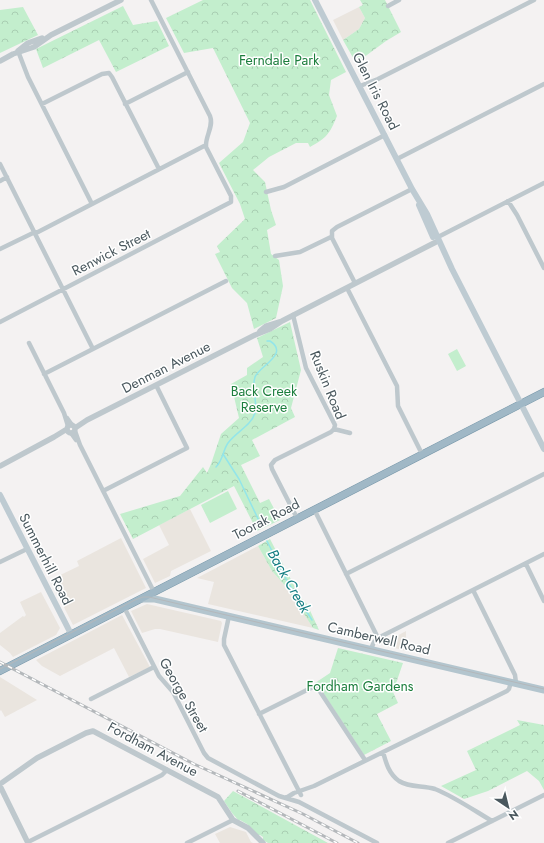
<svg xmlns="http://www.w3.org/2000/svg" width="544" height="843" font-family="Jost,sans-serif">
  <defs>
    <pattern id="park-crowns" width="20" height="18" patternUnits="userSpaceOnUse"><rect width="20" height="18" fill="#c3eecd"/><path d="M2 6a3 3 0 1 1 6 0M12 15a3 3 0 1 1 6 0" fill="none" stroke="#a9ceb2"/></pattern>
  </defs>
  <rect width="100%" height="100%" fill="#f4f2f2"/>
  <!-- commercial -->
  <path fill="#eae5df" d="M 359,7 L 365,18 L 359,29 L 343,40 L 333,20 Z
    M 190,509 L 211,551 L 171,571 L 170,576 L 155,583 L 143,559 L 169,545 L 159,525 Z
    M 121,538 L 146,588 L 73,625 L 50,580 L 79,566 L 77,561 Z
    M 258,546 L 272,571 L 288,589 L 313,628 L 208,604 L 214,582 L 197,578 Z
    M 41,592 L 60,628 L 56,635 L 13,657 L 10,653 L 0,645 L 0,633 L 23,616 L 24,617 L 26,615 L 20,602 Z
    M 147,604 L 221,621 L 222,623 L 218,642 L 160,629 L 155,629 L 142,633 L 131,611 Z
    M 122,615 L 150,667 L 129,677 L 114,648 L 60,676 L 42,666 L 36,660 Z
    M 406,631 L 406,651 L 384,645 L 384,643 Z
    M 0,677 L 37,700 L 5,717 L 1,710 L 0,711 Z
    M 230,827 L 246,832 L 251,842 L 253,843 L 220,843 L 215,834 Z"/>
  <!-- green -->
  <path fill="#c3eecd" d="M 457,349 L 466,366 L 457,371 L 448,354 Z
    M 228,491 L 237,509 L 210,523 L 201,505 Z"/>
  <!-- park -->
  <path fill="url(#park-crowns)" d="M 203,0 L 310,0 L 346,72 L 331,80 L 329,95 L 337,116 C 330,133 327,138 310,147 L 308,143 L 296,143 L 269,157 L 253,170 L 265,182 L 271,210 L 276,225 L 267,230 L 271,254 L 279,260 L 283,286 L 276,318 L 254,329 L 247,303 L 232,288 L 215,254 L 220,252 L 217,246 L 245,219 L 240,204 L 219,163 L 243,142 L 250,123 L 213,48 L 184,53 L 166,18 Z
    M 360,0 L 385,0 L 401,32 L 386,41 L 356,63 L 343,40 L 359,29 L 365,18 L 359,7 L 363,5 Z
    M 123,6 L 133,25 L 157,21 L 169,46 L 116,72 L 99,40 L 43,68 L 36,49 Z
    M 23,7 L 38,35 L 0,53 L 0,10 Z
    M 290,322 L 301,370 L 291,408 L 295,417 L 252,440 L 260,456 L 241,465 L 260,503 L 269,499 L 280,520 L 257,531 L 234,486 L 133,539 L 120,514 L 180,496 L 203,467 L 207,473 L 211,464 L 221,434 L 239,418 L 231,384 L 247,375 L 247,368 L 263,357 L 257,338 Z
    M 270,539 L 300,597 L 307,604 L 319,630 L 313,628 L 288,589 L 272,571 L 258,546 Z
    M 338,648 L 403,663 L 393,692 L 398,703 L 377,714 L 391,741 L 364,755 L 320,688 L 315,683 L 330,673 Z
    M 517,720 L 544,725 L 544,790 L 539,781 L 527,771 L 488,791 L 464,799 L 441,786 L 476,770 L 467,751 L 520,725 Z
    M 233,791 L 328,843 L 268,843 L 263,840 L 263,837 L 260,835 L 258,835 L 247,824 L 240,820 L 239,821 L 232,813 L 224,801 Z"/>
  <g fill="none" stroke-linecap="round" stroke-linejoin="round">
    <!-- stream -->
    <path stroke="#93e5e9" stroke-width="1.5" d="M 223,454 L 239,479 L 262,527
      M 216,467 C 223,460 223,450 228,443 C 236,432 251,426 255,413 C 258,402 251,389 255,377 C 259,366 290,354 270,341 L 267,341
      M 267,541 L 287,581 L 312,620"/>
    <!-- trunk casing -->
    <g stroke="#7797a9" stroke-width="8">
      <path id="trunk" d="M 0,671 L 544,392"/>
    </g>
    <!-- minor -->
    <path stroke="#bec8cd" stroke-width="4.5" d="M 388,6 L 399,0
      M 18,51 L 28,77 L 92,204
      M 360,86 L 378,79 L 534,0
      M 42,104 L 102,74 L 109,73 L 112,77 L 159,169
      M 125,104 L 188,72
      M 397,159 L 544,84
      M 0,164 L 93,349
      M 0,181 L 7,177
      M 266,192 L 284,187 L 385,135
      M 508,201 L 517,215 L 544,268
      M 438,237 L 544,183
      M 0,249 L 33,233 L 38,232 L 206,145
      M 275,256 L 300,252 L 331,237
      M 355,283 L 332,238 L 332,231 L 337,227 L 412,189
      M 347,288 L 397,386 L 398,406 L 422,454
      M 293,315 L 306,368 L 335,425 L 334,429 L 331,432 L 275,460 L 271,465 L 272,469 L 297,518
      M 0,322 L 231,202 L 231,196 L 206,147 C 205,136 214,127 210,116 L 151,0
      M 29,343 L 64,413 L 68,426
      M 44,374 L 226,281
      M 67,418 L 72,425
      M 334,429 L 350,433
      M 75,431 L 80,445 L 154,592
      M 71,433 L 76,440
      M 103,491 L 187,448 L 156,385
      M 314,509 L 378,638
      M 0,562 L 27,549
      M 526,564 L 544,601
      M 346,574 L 544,474
      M 473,590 L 515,675 L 516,683
      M 124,607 L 159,676 L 173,692 L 204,753 L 208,758 L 279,796 L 299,802 L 377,843
      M 229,616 L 224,639 L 224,645 L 301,795
      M 371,649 L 374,642 L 378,638 L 544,554
      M 91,699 L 154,667
      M 259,714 L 313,687 L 319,690 L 365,760
      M 383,752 C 386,763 389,774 399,781 C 410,788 423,785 435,789 C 453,796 475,811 492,821
      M 286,798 L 294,793 L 314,786 L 507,691 L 509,689 L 511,682
      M 28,842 L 162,775 L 167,770
      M 187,843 L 233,820
      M 448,843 L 544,795"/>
    <!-- tertiary -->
    <path stroke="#bec8cd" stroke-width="5.5" d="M 18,51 L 28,43 L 42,38
      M 0,61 L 13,54 L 34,47 L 51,35 L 121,0
      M 260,331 L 266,326 L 282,321 L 436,242
      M67 429a4 4 0 1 1 8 0a4 4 0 1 1-8 0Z
      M 75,428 L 87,420 L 255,335 L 270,329 L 282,321
      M 0,466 L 54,437 L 67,429
      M 0,784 L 37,758 L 86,733 L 93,731 L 218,797 L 233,820 L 248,828 L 263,843
      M 0,786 L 28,843"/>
    <!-- secondary -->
    <path stroke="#becbd2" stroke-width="6" d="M 315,0 L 412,189 L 427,214 L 452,269 L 544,449
      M 419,205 L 433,237
      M 0,495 L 71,634"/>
    <!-- primary -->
    <path stroke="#b3c5ce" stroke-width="7" d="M 141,599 L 155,599 L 544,690"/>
    <!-- trunk -->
    <use href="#trunk" stroke="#a0b8c6" stroke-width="7"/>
    <!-- tram -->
    <path stroke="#b4b8bb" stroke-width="1" d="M 0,669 L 135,600 L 143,597 L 149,597 L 544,689"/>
    <!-- rail casing -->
    <g stroke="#b4b8bb" stroke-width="3">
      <path id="rail" d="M 0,662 L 194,764 L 303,814 L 358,843
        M 238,791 L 337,843"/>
    </g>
    <!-- rail -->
    <use href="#rail" stroke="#fff" stroke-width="1.5" stroke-dasharray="4.5" stroke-linecap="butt"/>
  </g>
  <g text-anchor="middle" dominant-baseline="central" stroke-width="3" stroke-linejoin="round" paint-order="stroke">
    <!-- park labels -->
    <g font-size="14" fill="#1c7e3d" stroke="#fff">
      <text x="279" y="60">Ferndale Park</text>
      <text x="264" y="391">Back Creek<tspan x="264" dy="16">Reserve</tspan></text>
      <text x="360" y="686">Fordham Gardens</text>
    </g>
    <!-- street labels -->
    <g font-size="14" fill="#4a585e" stroke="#fff">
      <text transform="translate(376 91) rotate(63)">Glen Iris Road</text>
      <text transform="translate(111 252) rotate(-27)">Renwick Street</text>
      <text transform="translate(166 367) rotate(-27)">Denman Avenue</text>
      <text transform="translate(328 385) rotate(68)">Ruskin Road</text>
      <text transform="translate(266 519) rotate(-27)">Toorak Road</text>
      <text transform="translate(46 559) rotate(63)">Summerhill Road</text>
      <text transform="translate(379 638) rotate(13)">Camberwell Road</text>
      <text transform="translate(184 695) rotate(60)">George Street</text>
      <text transform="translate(153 749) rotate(28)">Fordham Avenue</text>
    </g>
    <!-- water labels -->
    <g font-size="15" font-style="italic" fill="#137d82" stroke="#fff">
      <text transform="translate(289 581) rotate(60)">Back Creek</text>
    </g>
  </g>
  <!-- north arrow -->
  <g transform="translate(508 807) rotate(145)" stroke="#ffffff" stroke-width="3" paint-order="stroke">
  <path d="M0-3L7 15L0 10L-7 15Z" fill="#4a585e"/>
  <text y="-6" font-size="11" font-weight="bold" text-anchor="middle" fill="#4a585e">N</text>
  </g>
</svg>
